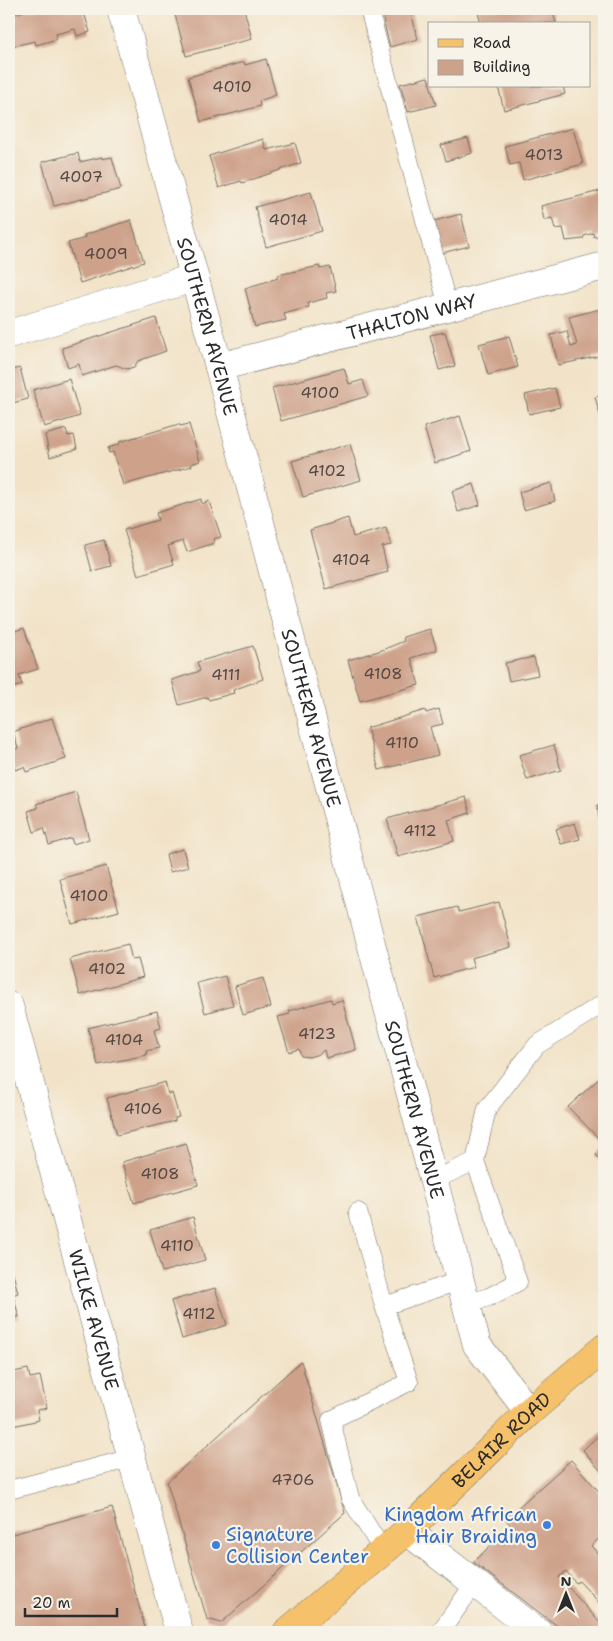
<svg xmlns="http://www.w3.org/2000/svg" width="613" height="1641" font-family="'Shantell Sans',sans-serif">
  <rect width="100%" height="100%" fill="#f7f3e8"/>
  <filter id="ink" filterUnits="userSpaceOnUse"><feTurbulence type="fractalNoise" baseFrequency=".02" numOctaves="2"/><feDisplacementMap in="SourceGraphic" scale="10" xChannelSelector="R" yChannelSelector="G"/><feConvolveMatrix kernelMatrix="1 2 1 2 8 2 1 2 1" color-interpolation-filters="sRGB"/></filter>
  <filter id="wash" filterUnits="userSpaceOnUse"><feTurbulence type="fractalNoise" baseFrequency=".0096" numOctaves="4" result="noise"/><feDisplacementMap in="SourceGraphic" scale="20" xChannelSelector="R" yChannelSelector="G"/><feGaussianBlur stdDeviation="1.12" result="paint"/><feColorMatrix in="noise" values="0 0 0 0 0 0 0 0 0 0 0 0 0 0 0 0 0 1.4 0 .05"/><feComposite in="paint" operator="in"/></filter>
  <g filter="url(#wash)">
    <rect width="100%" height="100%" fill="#f2e3c8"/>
    <g id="blocks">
      <!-- building -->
      <path fill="#cea18a" d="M 32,9 L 83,9 L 90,32 L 77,36 L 75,29 L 56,34 L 57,39 L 36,45 L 35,41 L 9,47 L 9,16 Z
        M 183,9 L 244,9 L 252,39 L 186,56 L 174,11 Z
        M 403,9 L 410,9 L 418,39 L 390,47 L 382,15 Z
        M 477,9 L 552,9 L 556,23 L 481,24 Z
        M 266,59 L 276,95 L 259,101 L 260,106 L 201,122 L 188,77 L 244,62 L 245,65 Z
        M 428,77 L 436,105 L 408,112 L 400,84 Z
        M 498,86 L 563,86 L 565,94 L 504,110 Z
        M 573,128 L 583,164 L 523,180 L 519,163 L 510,165 L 505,146 Z
        M 468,138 L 472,153 L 446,161 L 441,145 Z
        M 263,139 L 266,150 L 295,143 L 301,163 L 242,183 L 241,181 L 219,188 L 209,156 Z
        M 78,153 L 80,162 L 102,157 L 102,159 L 112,157 L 121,189 L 54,206 L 42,162 Z
        M 604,190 L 604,235 L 594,237 L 593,233 L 584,236 L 583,239 L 566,241 L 563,228 L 555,229 L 552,218 L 544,220 L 541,206 Z
        M 311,192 L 322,231 L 266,247 L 255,207 Z
        M 461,214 L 469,246 L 442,253 L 434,221 Z
        M 131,220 L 144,262 L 80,283 L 68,243 L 85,238 L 84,235 Z
        M 319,266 L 320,269 L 330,267 L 336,291 L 326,293 L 327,298 L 308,303 L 309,307 L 284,314 L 286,320 L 255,327 L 245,288 L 278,278 L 278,275 Z
        M 604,308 L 604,355 L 558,365 L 551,335 L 567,331 L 571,347 L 577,345 L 569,317 Z
        M 156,318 L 166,351 L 138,361 L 134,367 L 127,369 L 116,365 L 82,376 L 79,364 L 68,368 L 62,348 Z
        M 445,332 L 455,366 L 439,370 L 430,335 Z
        M 509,336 L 518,367 L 488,375 L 479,344 Z
        M 20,368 L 28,399 L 9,404 L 9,371 Z
        M 344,368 L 349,384 L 363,380 L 368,396 L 281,421 L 272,388 Z
        M 69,379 L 80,416 L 44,427 L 33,390 Z
        M 555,388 L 560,407 L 529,414 L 525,395 Z
        M 604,395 L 604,421 L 602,422 L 595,397 Z
        M 460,416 L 471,451 L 435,463 L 424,427 Z
        M 179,424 L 180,426 L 189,424 L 200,461 L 191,464 L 192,466 L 123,485 L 113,452 L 109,453 L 108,448 L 120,444 L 119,442 Z
        M 66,429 L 68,436 L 74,435 L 77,449 L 50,457 L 45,435 Z
        M 350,444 L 361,480 L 303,497 L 292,461 Z
        M 551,483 L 555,501 L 524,510 L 519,492 Z
        M 474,484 L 480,505 L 458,512 L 452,491 Z
        M 201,499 L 202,504 L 209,501 L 221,537 L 213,539 L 214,543 L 187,552 L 183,541 L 168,546 L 174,564 L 138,575 L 124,530 L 158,520 L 156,513 Z
        M 348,518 L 353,537 L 386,528 L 391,545 L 382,547 L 388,572 L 326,589 L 310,530 Z
        M 104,540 L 111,566 L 92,571 L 85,545 Z
        M 24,628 L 38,669 L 19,675 L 22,685 L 9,689 L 9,633 Z
        M 430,629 L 437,650 L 411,658 L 419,685 L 360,701 L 348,660 L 382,650 L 404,641 L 403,637 Z
        M 253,646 L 263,679 L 233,690 L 234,693 L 209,700 L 207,697 L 179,705 L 172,680 L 200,671 L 197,662 Z
        M 534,657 L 538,675 L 509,681 L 505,663 Z
        M 439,709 L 443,724 L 430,727 L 438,755 L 379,770 L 367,728 L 425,710 L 426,713 Z
        M 52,718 L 66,759 L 26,772 L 24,767 L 15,770 L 9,752 L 18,748 L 13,732 Z
        M 554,745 L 561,770 L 527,780 L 519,755 Z
        M 76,792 L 89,839 L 73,844 L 71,838 L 49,845 L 44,828 L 34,832 L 28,811 L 38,808 L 36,804 Z
        M 466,797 L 470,813 L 448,820 L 454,841 L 398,857 L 387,819 Z
        M 604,804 L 604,841 L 603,841 L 597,805 Z
        M 575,823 L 580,839 L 561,844 L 556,829 Z
        M 183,849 L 188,867 L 170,872 L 166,854 Z
        M 106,866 L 119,911 L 72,924 L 60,879 Z
        M 499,902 L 511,947 L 471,958 L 474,967 L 434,978 L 418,917 L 457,907 L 459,912 Z
        M 128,944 L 132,960 L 138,959 L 143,977 L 80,995 L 70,959 Z
        M 225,976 L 233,1005 L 205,1013 L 197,983 Z
        M 263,978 L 271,1007 L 243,1015 L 235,986 Z
        M 331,999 L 332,1003 L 342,1000 L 356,1050 L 326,1058 L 324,1050 L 319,1054 L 309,1057 L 301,1056 L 299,1049 L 289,1052 L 278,1017 L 290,1014 L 289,1011 Z
        M 157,1011 L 161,1028 L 154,1030 L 159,1048 L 146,1051 L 147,1055 L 98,1065 L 88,1028 Z
        M 604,1074 L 604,1144 L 568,1107 Z
        M 165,1082 L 168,1094 L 172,1093 L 179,1117 L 175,1118 L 175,1121 L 117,1135 L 107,1098 Z
        M 186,1143 L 198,1185 L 134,1203 L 122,1162 Z
        M 604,1147 L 604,1164 L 596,1155 Z
        M 193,1217 L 205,1260 L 162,1272 L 150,1230 Z
        M 13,1273 L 18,1293 L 13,1295 L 19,1317 L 9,1319 L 9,1274 Z
        M 215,1288 L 227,1325 L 182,1339 L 171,1301 Z
        M 301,1361 L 345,1513 L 221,1623 L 207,1619 L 167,1482 Z
        M 28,1369 L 30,1378 L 40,1376 L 47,1408 L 37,1410 L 39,1420 L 13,1426 L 12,1423 L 9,1423 L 9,1373 Z
        M 604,1430 L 604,1475 L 583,1450 Z
        M 571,1460 L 604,1497 L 604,1534 L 591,1546 L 604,1560 L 604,1608 L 579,1581 L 576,1583 L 566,1571 L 559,1577 L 604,1627 L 604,1632 L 565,1632 L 473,1562 L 512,1526 L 505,1519 Z
        M 112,1507 L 146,1632 L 9,1632 L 9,1535 Z"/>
    </g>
  </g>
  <g filter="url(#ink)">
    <use href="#blocks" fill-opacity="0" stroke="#716b62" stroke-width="1"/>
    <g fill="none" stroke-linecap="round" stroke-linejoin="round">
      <!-- service casing -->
      <g stroke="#716b62" stroke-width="19">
        <path id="service" d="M 369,9 L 448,307
          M 432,1181 L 475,1161
          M 358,1212 L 384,1306
          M 465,1304 L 489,1297 L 518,1282 L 475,1161 L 487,1109 L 537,1045 L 604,1003
          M 9,1490 L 132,1458
          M 383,1551 L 350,1498 L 331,1420 L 409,1382 L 384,1306 L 459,1281
          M 440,1632 L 475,1583"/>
      </g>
      <!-- minor casing -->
      <g stroke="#716b62" stroke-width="29">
        <g id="minor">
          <path id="s1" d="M 121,9 L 219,367 L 477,1345 L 529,1412"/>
          <path d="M 9,334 L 193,278"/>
          <path id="s2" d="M 219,367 L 604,266"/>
          <path id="s3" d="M 9,1006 L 179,1632"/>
          <path d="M 407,1531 L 538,1632"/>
        </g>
      </g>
      <!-- primary casing -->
      <g stroke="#716b62" stroke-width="29">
        <g id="primary">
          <path id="s4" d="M 287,1632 L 407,1531 L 529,1412 L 604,1348"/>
        </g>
      </g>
      <!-- service -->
      <use href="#service" stroke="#fff" stroke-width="18"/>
      <!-- minor -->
      <use href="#minor" stroke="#fff" stroke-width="28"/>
      <!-- primary -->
      <use href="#primary" stroke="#f5c16b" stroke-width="28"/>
    </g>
  </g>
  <!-- markers -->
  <g fill="#3f7fe0" stroke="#f7f3e8" stroke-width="2">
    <circle cx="547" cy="1525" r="5"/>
    <circle cx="216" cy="1545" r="5"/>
  </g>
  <g text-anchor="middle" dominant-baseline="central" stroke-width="4.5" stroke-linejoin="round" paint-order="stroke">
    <!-- number labels -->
    <g font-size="16" fill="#544843">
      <text x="232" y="86">4010</text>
      <text x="544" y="154">4013</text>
      <text x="81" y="176">4007</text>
      <text x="288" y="219">4014</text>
      <text x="106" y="253">4009</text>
      <text x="320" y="392">4100</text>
      <text x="327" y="470">4102</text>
      <text x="351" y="559">4104</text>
      <text x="383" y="673">4108</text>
      <text x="226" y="674">4111</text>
      <text x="402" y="742">4110</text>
      <text x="420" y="830">4112</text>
      <text x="89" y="895">4100</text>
      <text x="107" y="968">4102</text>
      <text x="317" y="1033">4123</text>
      <text x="124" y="1039">4104</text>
      <text x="143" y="1108">4106</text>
      <text x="160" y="1173">4108</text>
      <text x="177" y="1245">4110</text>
      <text x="199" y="1313">4112</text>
      <text x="293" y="1479">4706</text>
    </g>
    <!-- street labels -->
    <g font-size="19" fill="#2b2b2b" stroke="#f7f3e8">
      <text stroke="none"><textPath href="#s2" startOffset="199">THALTON WAY</textPath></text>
      <text stroke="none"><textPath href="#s1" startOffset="329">SOUTHERN AVENUE</textPath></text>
      <text stroke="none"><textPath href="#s1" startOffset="734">SOUTHERN AVENUE</textPath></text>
      <text stroke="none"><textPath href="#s1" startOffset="1139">SOUTHERN AVENUE</textPath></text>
      <text stroke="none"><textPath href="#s3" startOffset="325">WILKE AVENUE</textPath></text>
      <text stroke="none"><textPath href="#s4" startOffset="288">BELAIR ROAD</textPath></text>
    </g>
    <!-- shop labels -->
    <g font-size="19" fill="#366cbe" stroke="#f7f3e8" text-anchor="end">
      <text x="537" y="1514">Kingdom African<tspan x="537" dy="22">Hair Braiding</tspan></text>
      <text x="226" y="1534" text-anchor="start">Signature<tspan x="226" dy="22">Collision Center</tspan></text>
    </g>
  </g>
  <!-- margin -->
  <rect width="613" height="1641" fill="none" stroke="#f7f3e8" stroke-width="30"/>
  <!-- legend -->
  <rect x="428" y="22" width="162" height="65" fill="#f7f3e8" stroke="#a5a39c"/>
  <rect x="438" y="39" width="25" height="8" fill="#f5c16b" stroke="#a5a39c"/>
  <text x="473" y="48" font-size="15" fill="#2b2b2b">Road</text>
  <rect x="438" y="60" width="25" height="15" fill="#cea18a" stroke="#a5a39c"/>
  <text x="473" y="72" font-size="15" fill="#2b2b2b">Building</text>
  <!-- north arrow -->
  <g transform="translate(566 1594)" stroke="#f7f3e8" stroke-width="4" paint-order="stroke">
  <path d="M0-4L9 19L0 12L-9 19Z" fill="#2b2b2b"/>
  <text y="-8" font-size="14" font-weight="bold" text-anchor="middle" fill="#2b2b2b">N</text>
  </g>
  <!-- scale -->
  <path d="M25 1608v8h92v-8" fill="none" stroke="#2b2b2b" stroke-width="2.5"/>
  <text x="32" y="1608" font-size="15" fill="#2b2b2b" stroke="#f7f3e8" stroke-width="4" paint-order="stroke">20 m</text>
</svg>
